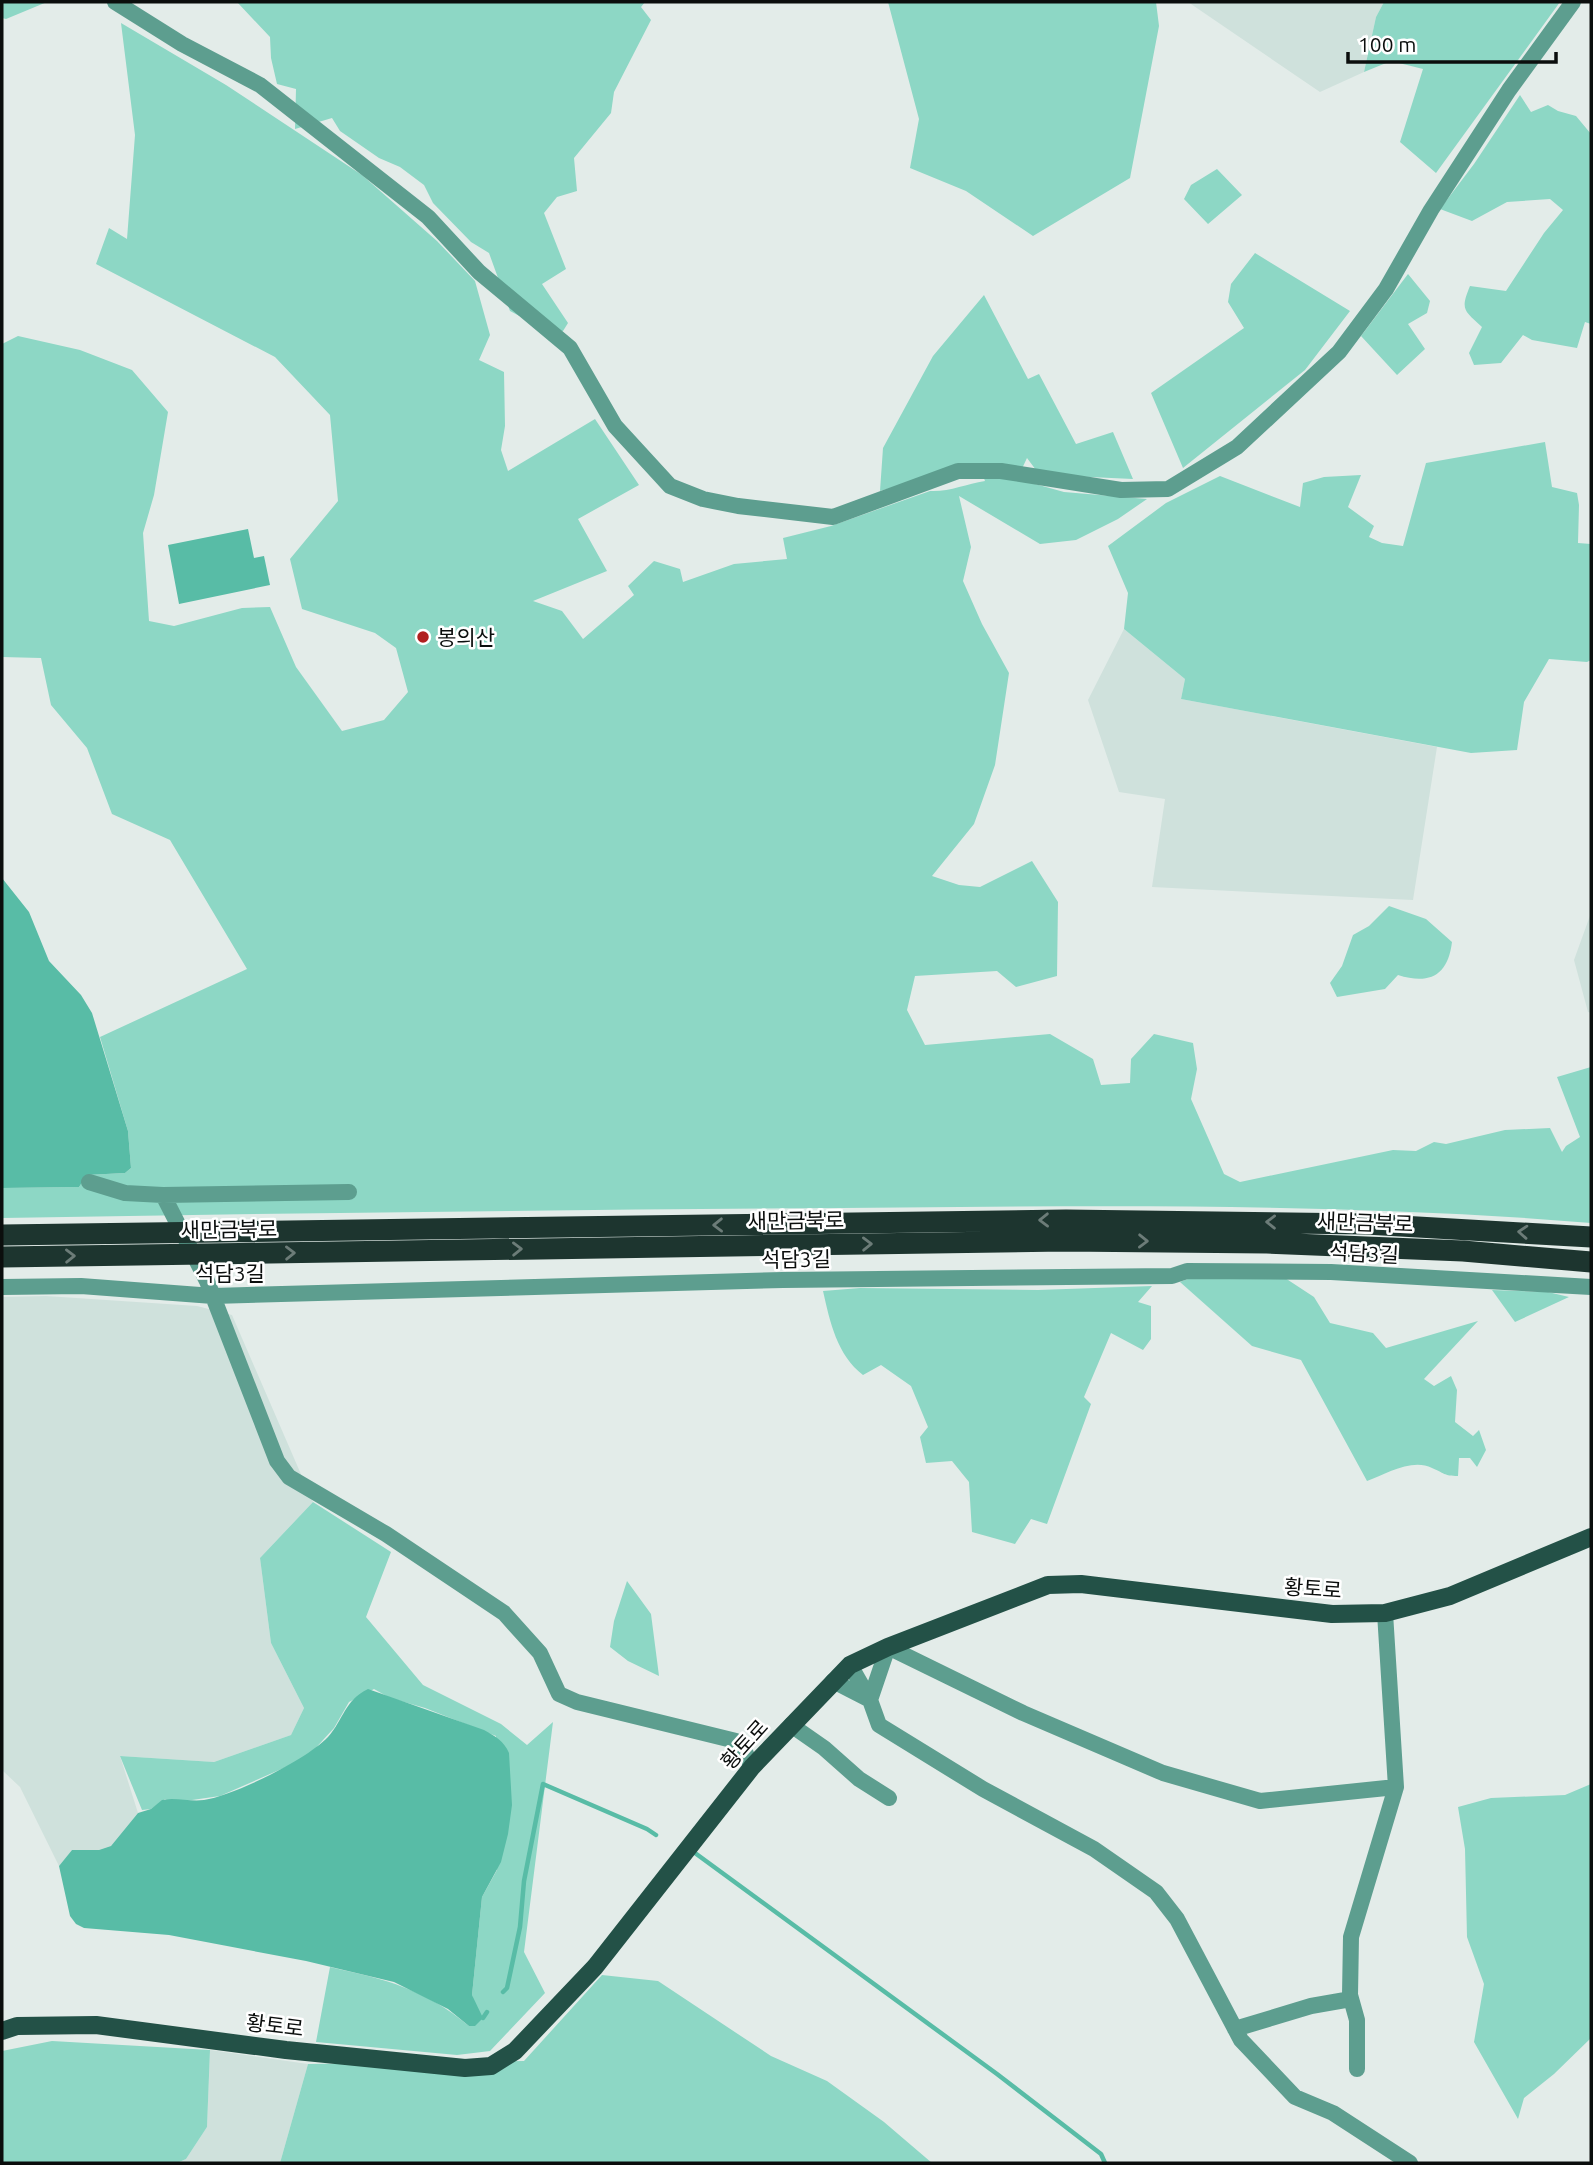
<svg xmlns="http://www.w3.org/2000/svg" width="1593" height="2165" font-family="Ubuntu,'Noto Sans KR',sans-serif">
  <rect width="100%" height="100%" fill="#e3ece9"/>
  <!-- built -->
  <path fill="#cfe1dc" d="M 1188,2 L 1384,2 L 1376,17 L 1364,72 L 1320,92 Z
    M 1124,629 L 1185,679 L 1181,699 L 1437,747 L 1413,900 L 1152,887 L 1165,799 L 1119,792 L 1088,700 Z
    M 1591,913 L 1591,1013 L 1588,1012 L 1574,960 Z
    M 46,1296 L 197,1306 L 232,1315 L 313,1502 L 260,1558 L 271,1643 L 304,1708 L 291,1735 L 214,1762 L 120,1756 L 138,1813 L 111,1846 L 99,1850 L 72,1850 L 59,1866 L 20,1787 L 2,1770 L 2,1297 Z
    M 210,2050 L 308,2064 L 280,2163 L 177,2163 L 186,2159 L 207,2127 Z"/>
  <!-- green -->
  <path fill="#8dd7c5" d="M 2,2 L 47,2 L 6,19 L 2,18 Z
    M 237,2 L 645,2 L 641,7 L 651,20 L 614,92 L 611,113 L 574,158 L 577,191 L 557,197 L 544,213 L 566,269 L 542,284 L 568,323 L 563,331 L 546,336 L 527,320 L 510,311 L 489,253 L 471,242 L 433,203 L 424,185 L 400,167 L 379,158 L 340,131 L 332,118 L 295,129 L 296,89 L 277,84 L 271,58 L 270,37 Z
    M 888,2 L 1156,2 L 1159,26 L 1130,178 L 1033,236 L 966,191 L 910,168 L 919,119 Z
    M 1384,2 L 1560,2 L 1436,173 L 1400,142 L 1423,69 L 1391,61 L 1364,72 L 1376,17 Z
    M 121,23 L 226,85 L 362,175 L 437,241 L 475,281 L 490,335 L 479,360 L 504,372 L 505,426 L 501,450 L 508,471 L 595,419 L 639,485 L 578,519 L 607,571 L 533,601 L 562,611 L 583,639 L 634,595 L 628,586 L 654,561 L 680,569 L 683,582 L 734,564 L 787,559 L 783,538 L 831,526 L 930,491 C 949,492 966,484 985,481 L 978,463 L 880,491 L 883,448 L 933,356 L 984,295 L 1028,379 L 1039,374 L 1076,444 L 1113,432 L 1133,479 L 1047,475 L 1036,470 L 1027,458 L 1017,479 L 1064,492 L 1147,499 L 1118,519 L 1076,540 L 1040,544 L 959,496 L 971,547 L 963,581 L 982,624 L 1009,673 L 995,765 L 974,824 L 932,876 L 959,885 L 980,887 L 1032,861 L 1058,902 L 1057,976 L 1016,987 L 997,971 L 915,976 L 907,1010 L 925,1045 L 1050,1034 L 1093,1059 L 1101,1085 L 1130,1083 L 1131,1059 L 1154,1034 L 1193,1043 L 1197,1069 L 1191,1099 L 1224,1174 L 1240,1182 L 1393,1150 L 1416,1151 L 1434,1142 L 1446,1144 L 1505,1130 L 1550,1128 L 1562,1152 L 1566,1146 L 1580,1137 L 1557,1077 L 1591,1067 L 1591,1223 C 1342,1202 1091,1206 841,1208 C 561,1210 281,1213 2,1218 L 2,1188 L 79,1187 L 87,1175 L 125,1173 L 131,1168 L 128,1131 L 100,1037 L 247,969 L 170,840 L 112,814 L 87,748 L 51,705 L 41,658 L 2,657 L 2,344 L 18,336 L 80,350 L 132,370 L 168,412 L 154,495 L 143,533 L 149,621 L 174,626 L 242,608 L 270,607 L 296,667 L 342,731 L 384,720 L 408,692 L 396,648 L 375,633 L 302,609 L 290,559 L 338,501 L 330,415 L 275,357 L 96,264 L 109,228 L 127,239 L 135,135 Z
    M 1520,95 L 1531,112 L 1548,105 L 1558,111 L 1576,116 L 1591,134 L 1591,324 L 1585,322 L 1577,348 L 1532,340 L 1523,335 L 1501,363 L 1474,365 L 1469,353 L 1482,327 C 1464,310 1460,310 1470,286 L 1506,291 L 1544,233 L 1563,210 L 1550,199 L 1507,202 L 1472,221 L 1440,209 L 1474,164 Z
    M 1217,169 L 1242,195 L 1208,224 L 1184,199 L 1191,185 Z
    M 1255,253 L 1350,311 L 1305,370 L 1183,468 L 1151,393 L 1244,328 L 1228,302 L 1231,284 Z
    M 1408,274 L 1430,301 L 1427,313 L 1408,324 L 1425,349 L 1397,375 L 1361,336 Z
    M 1545,442 L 1552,487 L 1577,493 L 1579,505 L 1578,543 L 1591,544 L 1591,660 L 1587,662 L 1549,659 L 1524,702 L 1517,750 L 1471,753 L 1181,699 L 1185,679 L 1124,629 L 1128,593 L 1108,546 L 1166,503 L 1220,476 L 1300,507 L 1303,483 L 1324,477 L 1361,475 L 1348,507 L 1374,526 L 1369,537 L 1382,543 L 1403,546 L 1426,463 Z
    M 1389,906 L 1426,919 L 1452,942 C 1448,976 1429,985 1398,975 L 1385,989 L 1337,997 L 1330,983 L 1342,966 L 1353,935 L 1369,926 Z
    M 1195,1276 L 1282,1276 L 1314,1297 L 1330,1323 L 1373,1333 L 1386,1348 L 1478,1321 L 1424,1379 L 1434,1386 L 1451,1376 L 1457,1390 L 1455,1422 L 1473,1436 L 1479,1430 L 1486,1450 L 1477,1467 L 1470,1458 L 1459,1458 L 1458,1476 C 1444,1476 1444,1473 1432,1468 C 1412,1458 1386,1474 1367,1481 L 1301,1360 L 1252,1346 L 1180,1282 Z
    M 1152,1286 L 1138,1302 L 1151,1306 L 1151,1339 L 1143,1350 L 1111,1333 L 1084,1397 L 1091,1404 L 1047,1524 L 1031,1519 L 1015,1544 L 972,1532 L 969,1482 L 952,1461 L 926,1463 L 920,1437 L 928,1427 L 911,1386 L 881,1365 L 863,1375 C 837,1355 830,1322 823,1291 L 860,1288 L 1038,1290 Z
    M 1492,1290 L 1548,1292 L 1569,1297 L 1515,1322 Z
    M 313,1502 L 391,1552 L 366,1617 L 423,1685 L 501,1724 L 527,1745 L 553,1722 L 524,1952 L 545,1993 L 490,2051 L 457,2055 L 316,2042 L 330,1967 C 387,1980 423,1988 469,2026 L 474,2004 L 472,1995 L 482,1897 L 497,1870 L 496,1736 L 425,1708 L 390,1698 L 374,1689 L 349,1702 L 334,1728 L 312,1752 L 295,1763 L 220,1796 L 185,1801 L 165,1799 L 151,1809 L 142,1810 L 120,1756 L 214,1762 L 291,1735 L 304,1708 L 271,1643 L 260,1558 Z
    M 627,1581 L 651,1614 L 659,1676 L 628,1661 L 610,1647 L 614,1621 Z
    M 1591,1784 L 1591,2038 L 1554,2074 L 1524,2098 L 1518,2119 L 1474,2042 L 1484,1984 L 1467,1937 L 1465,1849 L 1458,1807 L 1491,1798 L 1565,1795 Z
    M 602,1975 L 658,1981 L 771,2056 L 827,2081 L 884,2122 L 932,2163 L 280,2163 L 308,2064 L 524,2061 Z
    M 52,2041 L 210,2050 L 207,2127 L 186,2159 L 177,2163 L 2,2163 L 2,2051 Z"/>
  <!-- water -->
  <path fill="#58bca6" d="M 248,529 L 254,558 L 264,556 L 270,585 L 179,604 L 168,545 Z
    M 2,878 L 29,912 L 49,961 L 81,995 L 92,1013 L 128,1131 L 131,1168 L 125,1173 L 87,1175 L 79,1187 L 2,1188 Z
    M 368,1689 L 484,1730 C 495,1736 504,1741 509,1753 L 512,1805 L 508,1834 L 501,1862 L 482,1897 L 472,1995 L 483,2018 L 475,2026 L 469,2026 L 448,2009 L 394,1982 L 306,1961 L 169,1935 L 84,1928 L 76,1924 L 70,1916 L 59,1866 L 72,1850 L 99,1850 L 111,1846 L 138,1813 L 151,1809 L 162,1800 C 175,1797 190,1802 204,1800 C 235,1795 306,1760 328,1737 C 344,1719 344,1701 368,1689 Z"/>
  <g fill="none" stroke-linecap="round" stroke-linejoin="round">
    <!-- stream -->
    <path stroke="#58bca6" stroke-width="4.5" d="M 695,1853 L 997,2074 L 1101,2154 L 1105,2163
      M 503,1992 L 507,1988 L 520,1927 L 524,1881 L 543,1784 L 647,1829 L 656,1835
      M 483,2018 L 487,2012"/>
    <!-- minor -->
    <path stroke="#5d9e8f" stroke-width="16" d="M 115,2 L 182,44 L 260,85 L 428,217 L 479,272 L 570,348 L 615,426 L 670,486 L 703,499 L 738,506 L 833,517 L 958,471 L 1001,471 L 1121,490 L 1168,489 L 1237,447 L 1339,352 L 1386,289 L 1431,210 L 1509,90 L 1573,2
      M 89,1182 L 125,1193 L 163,1195
      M 349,1192 L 163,1195 L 207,1281 L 277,1461 L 289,1477 L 386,1534 L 504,1613 L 540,1653 L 559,1694 L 577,1702 L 736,1741 L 745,1752 L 752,1767
      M 2,1287 L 81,1286 L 213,1296 L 783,1280 L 1172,1276 L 1187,1271 L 1331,1272 L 1591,1287
      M 850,1665 L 870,1700 L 879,1725 L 983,1789 L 1094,1849 L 1156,1892 L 1177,1919 L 1241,2040 L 1295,2097 L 1333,2113 L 1410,2163
      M 833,1681 L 870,1700 L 888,1647 L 1023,1713 L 1163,1773 L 1260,1801 L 1396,1787
      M 791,1725 L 824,1748 L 859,1779 L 889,1798
      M 1235,2029 L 1311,2006 L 1351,1999
      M 1357,2069 L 1357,2020 L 1350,1995 L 1351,1937 L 1396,1787 L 1385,1613"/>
    <!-- major -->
    <path stroke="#235147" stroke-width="18" d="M 2,2031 L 17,2026 L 96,2025 L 286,2050 L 465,2068 L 491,2066 L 515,2051 L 595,1967 L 752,1767 L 850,1665 L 888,1647 L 1048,1585 L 1081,1584 L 1332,1614 L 1385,1613 L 1450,1596 L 1591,1537"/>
    <!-- highway -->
    <path stroke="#1d352f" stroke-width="21" d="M 2,1235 L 1066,1220 L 1366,1224 L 1591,1237
      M 2,1257 L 1064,1241 L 1267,1243 L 1463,1251 L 1591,1262"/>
  </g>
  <!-- one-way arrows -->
  <defs><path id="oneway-chevron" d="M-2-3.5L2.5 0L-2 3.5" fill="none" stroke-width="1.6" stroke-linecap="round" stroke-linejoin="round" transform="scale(1.75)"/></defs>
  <g stroke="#6c7c78">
    <use href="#oneway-chevron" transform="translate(1044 1220) rotate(179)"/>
    <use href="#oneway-chevron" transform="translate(1271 1222) rotate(-179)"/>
    <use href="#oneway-chevron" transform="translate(718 1225) rotate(179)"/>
    <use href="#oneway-chevron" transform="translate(1523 1232) rotate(-176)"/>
    <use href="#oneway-chevron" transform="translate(1143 1241) rotate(1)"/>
    <use href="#oneway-chevron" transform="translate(867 1244) rotate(-1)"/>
    <use href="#oneway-chevron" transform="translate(517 1249) rotate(-1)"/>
    <use href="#oneway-chevron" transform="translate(290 1253) rotate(-1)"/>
    <use href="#oneway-chevron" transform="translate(70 1256) rotate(-1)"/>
  </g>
  <!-- markers -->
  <circle fill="#b01f1f" stroke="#fff" stroke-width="2.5" cx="423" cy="637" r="7"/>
  <g text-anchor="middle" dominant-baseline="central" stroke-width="5" stroke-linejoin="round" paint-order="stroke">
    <!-- poi labels -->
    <g font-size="21" fill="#0b0e0d" stroke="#fff" text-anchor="start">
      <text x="437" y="637">봉의산</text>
    </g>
    <!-- street labels -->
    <g font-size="21" fill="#0b0e0d" stroke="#fff">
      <text transform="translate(796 1220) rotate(-1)">새만금북로</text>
      <text transform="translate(1365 1222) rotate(2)">새만금북로</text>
      <text transform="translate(229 1229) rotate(-1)">새만금북로</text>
      <text transform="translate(1364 1253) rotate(3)">석담3길</text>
      <text transform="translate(796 1259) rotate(-1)">석담3길</text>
      <text x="230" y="1273">석담3길</text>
      <text transform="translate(1313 1588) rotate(4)">황토로</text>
      <text transform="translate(744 1744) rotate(-48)">황토로</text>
      <text transform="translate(275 2025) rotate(7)">황토로</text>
    </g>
  </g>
  <!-- border -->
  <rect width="1593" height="2165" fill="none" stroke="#0b0e0d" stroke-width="7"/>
  <!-- scale -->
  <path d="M1348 52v10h208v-10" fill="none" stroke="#0b0e0d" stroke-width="3.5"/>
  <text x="1358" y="52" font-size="21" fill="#0b0e0d" stroke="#ffffff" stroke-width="5" paint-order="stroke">100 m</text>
</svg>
